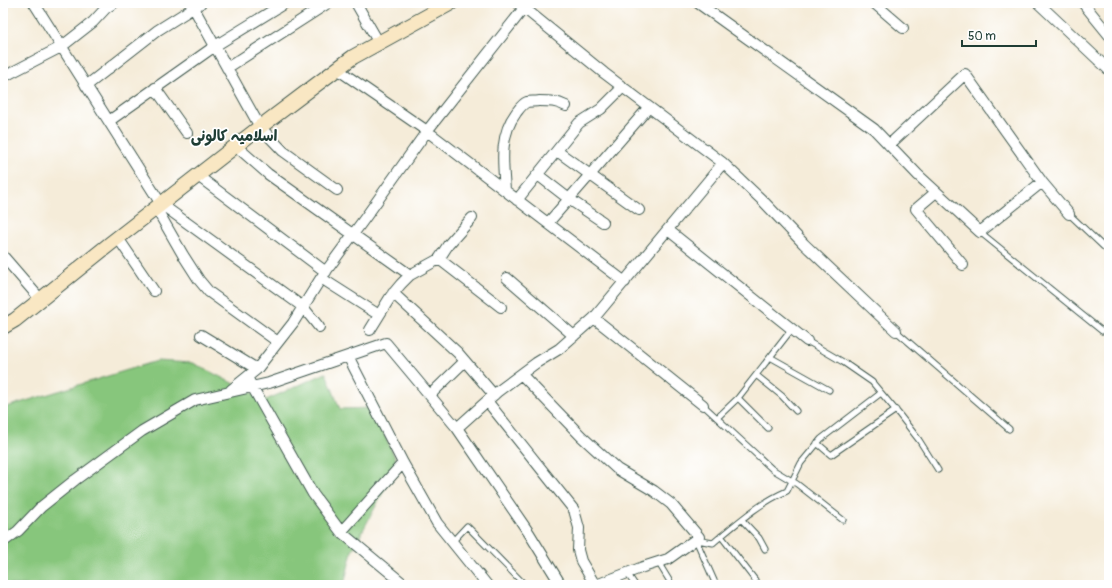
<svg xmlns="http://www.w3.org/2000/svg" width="1112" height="588" font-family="Pangolin,'Playpen Sans Arabic',sans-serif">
  <rect width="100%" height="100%" fill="#fff"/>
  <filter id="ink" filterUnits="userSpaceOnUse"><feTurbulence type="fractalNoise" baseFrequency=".025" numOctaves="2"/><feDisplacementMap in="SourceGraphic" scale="8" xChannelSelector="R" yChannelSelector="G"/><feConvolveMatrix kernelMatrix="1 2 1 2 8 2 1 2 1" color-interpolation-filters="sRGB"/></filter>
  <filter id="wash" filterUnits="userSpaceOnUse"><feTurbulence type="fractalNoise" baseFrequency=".012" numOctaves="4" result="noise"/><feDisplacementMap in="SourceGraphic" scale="16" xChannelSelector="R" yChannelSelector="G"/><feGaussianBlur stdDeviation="0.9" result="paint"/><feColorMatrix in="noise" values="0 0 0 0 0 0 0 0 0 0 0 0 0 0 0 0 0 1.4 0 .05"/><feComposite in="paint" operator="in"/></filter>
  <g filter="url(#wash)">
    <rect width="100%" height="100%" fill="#f5ecd9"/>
    <!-- green -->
    <path fill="#87c67c" stroke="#538258" d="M 157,361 L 193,363 L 266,400 L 326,373 L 340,409 L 372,408 L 398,464 L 352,551 L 344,585 L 3,585 L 3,408 Z"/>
  </g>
  <g filter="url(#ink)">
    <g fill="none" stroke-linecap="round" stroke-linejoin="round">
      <!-- lane casing -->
      <g stroke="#3f574d" stroke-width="7">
        <path id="lane" d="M 1069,214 L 1109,252
          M 980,232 L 1102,331
          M 896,331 L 1009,429
          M 807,341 L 843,362 L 872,382 L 898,413 L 919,440 L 938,470
          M 770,357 L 829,390
          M 756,375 L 782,396 L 796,411
          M 738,398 L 768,428
          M 703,405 L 772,469 L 797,484 L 843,520
          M 717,418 L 738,398 L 792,329
          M 817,443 L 831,455 L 896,410
          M 742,520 L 759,538 L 765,549
          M 721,536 L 755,580
          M 696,540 L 716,585
          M 697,540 L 713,543 C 736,524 759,503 787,491 L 801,463 L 821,439 L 881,393
          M 452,542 L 467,526 L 525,585
          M 658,562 L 672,585
          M 627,573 L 635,585"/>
      </g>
      <!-- street casing -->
      <g stroke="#3f574d" stroke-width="12">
        <path id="street" d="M 34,3 L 161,204 L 303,307 L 319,327
          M 191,3 L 260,127 L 283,151 L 337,190
          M 356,3 L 379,43
          M 518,3 L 604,73 L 723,163 L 764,202 L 804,244 L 896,331
          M 698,3 L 874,129 L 918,175 L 980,232 L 1042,182
          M 874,3 L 903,28
          M 1038,3 L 1109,70
          M 1083,3 L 1109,35
          M 227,68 L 328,3
          M 337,69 L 427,131 L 625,282
          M 3,77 L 61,47 L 93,22 L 106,8 L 114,3
          M 86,86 L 158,30 L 201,3
          M 155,88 L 187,133
          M 109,121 L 215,46 L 285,3
          M 889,145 L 965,74 L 1042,182 L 1069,214
          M 236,146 L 268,174 L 410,275
          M 557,151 L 639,210
          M 538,175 L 569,199 L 603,222
          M 198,176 L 326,272
          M 505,190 C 503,163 499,136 516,113 C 519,109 522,104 527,102 C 530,101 535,102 539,101 C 550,101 556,101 566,106
          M 936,192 L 916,209 L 963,265
          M 517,200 L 579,123 L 601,109 L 623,87
          M 156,208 L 183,255 L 199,280 L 209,292 L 278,342
          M 548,223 L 649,107
          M 668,230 L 807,341
          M 118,238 L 154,291
          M 3,256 L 41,300
          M 439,259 L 501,307
          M 321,278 L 379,315
          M 507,278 L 574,336
          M 393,293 L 458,353 L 494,395
          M 594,318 L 703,405
          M 370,330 L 391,296 L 401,284 L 410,275 L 439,259 L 448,245 L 472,218
          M 201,335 L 257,369
          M 348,356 L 403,463 L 437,523 L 487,585
          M 521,374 L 581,436 L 617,469 L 654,491 L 671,504 L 699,537 L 668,559 L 643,567 L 596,585
          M 249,381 L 313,494 L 341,532 L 405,585
          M 231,390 L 257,369 L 293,323 L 321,278 L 365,218 L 427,131 L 524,8
          M 430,395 L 465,361
          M 487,401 L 574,510 L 579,528 L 578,550 L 581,561 L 595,585
          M 457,428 L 497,392 L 536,363 L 559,349 L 594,318 L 723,163
          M 341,532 L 403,463
          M 3,542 L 18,531 L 41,507 L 75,480 L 142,431 L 195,400 L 269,383 L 386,343 L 457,428 L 529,533 L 561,585"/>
      </g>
      <!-- secondary casing -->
      <g stroke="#3f574d" stroke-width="16">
        <path id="secondary" d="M 3,327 L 15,320 L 111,243 L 260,127 L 353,57 L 451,3"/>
      </g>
      <!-- lane -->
      <use href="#lane" stroke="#fff" stroke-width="5"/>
      <!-- street -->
      <use href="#street" stroke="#fff" stroke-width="10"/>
      <!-- secondary -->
      <use href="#secondary" stroke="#f9e7c3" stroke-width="14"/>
    </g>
  </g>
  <g text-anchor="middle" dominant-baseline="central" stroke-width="3.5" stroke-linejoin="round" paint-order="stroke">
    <!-- district labels -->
    <g font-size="15" font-weight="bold" fill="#1f3d34" stroke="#fff">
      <text x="234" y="136">اسلامیہ کالونی</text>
    </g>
  </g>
  <!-- margin -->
  <rect width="1112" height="588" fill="none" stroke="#fff" stroke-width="16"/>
  <!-- scale -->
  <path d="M962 40v6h74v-6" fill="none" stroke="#1f3d34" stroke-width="2"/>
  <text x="968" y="40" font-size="12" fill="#1f3d34" stroke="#ffffff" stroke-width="3" paint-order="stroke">50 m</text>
</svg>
